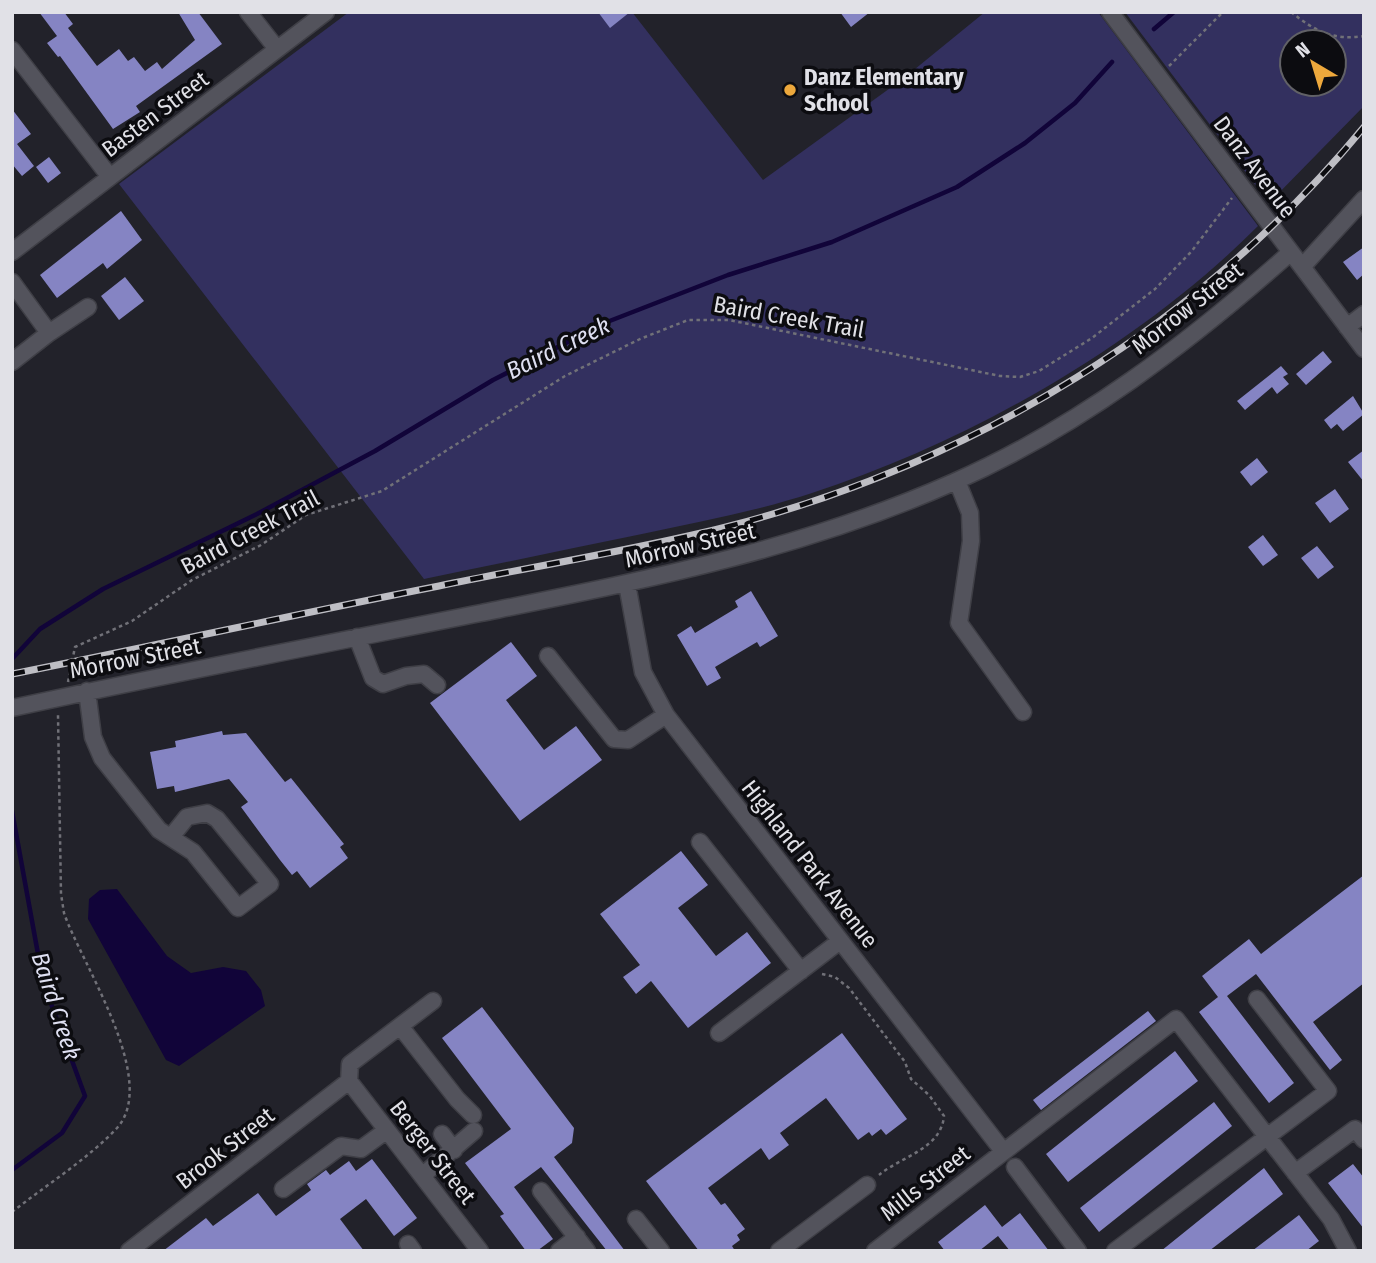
<svg xmlns="http://www.w3.org/2000/svg" width="1376" height="1263" font-family="'Fira Sans Condensed',sans-serif">
  <rect width="100%" height="100%" fill="#22222a"/>
  <!-- green -->
  <path fill="#33305f" fill-rule="evenodd" d="M 349,12 L 632,12 L 763,180 L 904,78 L 985,12 L 1098,12 L 1258,226 C 1141,344 970,442 812,493 C 757,511 699,522 642,534 C 569,549 497,564 424,579 L 119,184 Z
    M 1125,12 L 1364,12 L 1364,106 L 1269,203 ZM 1292,42 L 1334,42 L 1334,84 L 1292,84 Z"/>
  <!-- water -->
  <path fill="#110439" d="M 117,889 L 167,956 L 191,973 L 223,967 L 246,971 L 261,990 L 265,1006 L 179,1066 L 166,1060 L 88,919 L 89,899 L 100,890 Z"/>
  <g fill="none" stroke-linecap="round" stroke-linejoin="round">
    <!-- stream -->
    <path stroke="#110439" stroke-width="4.5" d="M 1154,29 L 1174,12
      M 12,659 L 40,629 L 103,589 L 257,514 L 375,451 L 493,380 L 607,322 L 728,275 L 832,242 L 957,187 L 1025,143 L 1075,103 L 1112,62
      M 12,811 L 38,954 L 49,998 L 85,1096 L 62,1133 L 12,1170"/>
  </g>
  <!-- building -->
  <path fill="#8584c3" d="M 39,12 L 64,12 L 73,24 L 68,28 L 97,66 L 119,49 L 128,61 L 134,57 L 145,71 L 157,62 L 162,69 L 195,40 L 178,12 L 198,12 L 222,44 L 136,106 L 140,112 L 113,129 L 60,56 L 58,57 L 47,43 L 57,36 Z
    M 598,12 L 630,12 L 610,28 Z
    M 840,12 L 870,12 L 851,27 Z
    M 12,109 L 31,134 L 17,144 L 34,166 L 22,176 L 12,164 Z
    M 49,157 L 61,173 L 48,183 L 36,167 Z
    M 121,211 L 142,240 L 107,269 L 103,263 L 57,298 L 40,275 Z
    M 1364,247 L 1364,274 L 1357,280 L 1343,262 Z
    M 125,277 L 144,301 L 119,320 L 101,296 Z
    M 1323,351 L 1332,362 L 1306,385 L 1296,374 Z
    M 1281,366 L 1288,374 L 1283,377 L 1289,384 L 1277,394 L 1272,387 L 1245,410 L 1237,401 Z
    M 1353,396 L 1364,414 L 1343,431 L 1337,424 L 1331,429 L 1324,420 Z
    M 1364,450 L 1364,482 L 1348,462 Z
    M 1257,458 L 1268,472 L 1251,486 L 1240,472 Z
    M 1335,489 L 1349,509 L 1330,523 L 1315,503 Z
    M 1263,535 L 1278,555 L 1263,566 L 1248,547 Z
    M 1317,546 L 1334,567 L 1318,579 L 1301,558 Z
    M 751,591 L 778,636 L 760,647 L 757,642 L 715,667 L 721,678 L 707,686 L 677,635 L 691,626 L 695,633 L 738,607 L 735,601 Z
    M 511,642 L 537,676 L 506,700 L 544,750 L 576,726 L 602,760 L 520,821 L 430,703 Z
    M 222,731 L 223,735 L 246,733 L 285,782 L 291,778 L 344,844 L 340,847 L 348,858 L 310,888 L 297,871 L 292,875 L 280,860 L 241,807 L 248,802 L 229,779 L 175,792 L 174,786 L 157,789 L 150,752 L 176,747 L 175,741 Z
    M 681,851 L 708,885 L 678,908 L 716,956 L 747,932 L 771,963 L 688,1028 L 651,981 L 636,994 L 623,977 L 640,965 L 600,914 Z
    M 1364,875 L 1364,983 L 1313,1022 L 1342,1060 L 1330,1070 L 1256,974 L 1227,996 L 1294,1083 L 1269,1103 L 1199,1012 L 1218,997 L 1202,976 L 1249,939 L 1261,954 Z
    M 482,1007 L 574,1128 L 572,1143 L 554,1157 L 625,1251 L 607,1251 L 541,1167 L 514,1187 L 553,1239 L 537,1251 L 526,1251 L 500,1216 L 504,1214 L 465,1163 L 511,1129 L 442,1038 Z
    M 1148,1011 L 1156,1021 L 1041,1110 L 1033,1100 Z
    M 842,1033 L 907,1119 L 886,1135 L 881,1129 L 872,1136 L 869,1132 L 858,1140 L 826,1098 L 780,1133 L 789,1145 L 769,1160 L 761,1148 L 708,1188 L 721,1205 L 725,1203 L 745,1229 L 737,1235 L 740,1240 L 732,1246 L 735,1251 L 699,1251 L 646,1181 Z
    M 1175,1051 L 1198,1081 L 1068,1182 L 1046,1154 Z
    M 1214,1102 L 1232,1126 L 1099,1232 L 1080,1208 Z
    M 372,1159 L 417,1218 L 394,1236 L 366,1199 L 340,1219 L 364,1251 L 163,1251 L 206,1218 L 213,1226 L 258,1193 L 276,1216 L 311,1190 L 307,1184 L 326,1170 L 330,1175 L 349,1161 L 356,1171 Z
    M 1353,1164 L 1364,1178 L 1364,1229 L 1328,1183 Z
    M 1264,1168 L 1283,1194 L 1209,1251 L 1161,1251 Z
    M 985,1205 L 1002,1227 L 1020,1213 L 1049,1251 L 1010,1251 L 998,1236 L 979,1251 L 945,1251 L 938,1242 Z
    M 1299,1215 L 1319,1241 L 1306,1251 L 1252,1251 Z"/>
  <g fill="none" stroke-linecap="round" stroke-linejoin="round">
    <!-- minor casing -->
    <g stroke="#3f3f46" stroke-width="19">
      <path id="minor" d="M 248,12 L 277,49
        M 1110,12 L 1364,349
        M 12,50 L 110,177
        M 12,252 L 326,12
        M 1302,267 L 1364,199
        M 12,282 L 49,333 L 12,362
        M 1347,327 L 1364,314
        M 49,333 L 88,307
        M 957,481 L 970,513 L 971,541 L 959,623 L 1023,712
        M 627,584 L 643,672 L 666,715 L 1003,1151
        M 357,637 L 373,678 L 383,684 L 406,676 L 424,674 L 437,685
        M 548,656 L 614,739 L 628,740 L 666,715
        M 87,691 L 93,737 L 102,758 L 159,830 L 193,852 L 238,908 L 270,884 L 217,819 L 207,813 L 187,817 L 171,837
        M 12,708 C 168,674 325,644 481,613 C 645,580 801,550 954,482 C 1079,427 1190,342 1291,252
        M 700,842 L 801,971
        M 400,1026 L 457,1099 L 473,1115
        M 719,1033 L 840,941
        M 349,1081 L 480,1251
        M 349,1081 L 350,1064 L 433,1001
        M 442,1134 L 454,1150
        M 1015,1167 L 1078,1251
        M 1295,1173 L 1355,1129 L 1364,1140
        M 422,1176 L 474,1131
        M 283,1189 L 341,1146 L 361,1149 L 387,1130
        M 541,1191 L 587,1251
        M 636,1219 L 661,1251
        M 408,1244 L 413,1251
        M 129,1251 L 349,1081
        M 559,1251 L 577,1237
        M 779,1251 L 867,1185
        M 875,1251 L 1176,1019 L 1331,1219 L 1348,1251
        M 1115,1251 L 1328,1091 L 1257,999"/>
    </g>
    <!-- path -->
    <path stroke="#717178" stroke-width="2.5" stroke-dasharray="3.5 3.5" stroke-linecap="butt" d="M 1291,12 C 1315,31 1333,41 1364,36
      M 1169,66 L 1223,12
      M 68,682 L 75,647 L 132,621 L 192,580 L 261,545 L 306,515 L 382,491 L 565,376 L 640,339 L 688,320 L 729,320 L 1000,376 L 1020,377 L 1039,371 L 1092,338 L 1155,289 L 1191,252 L 1232,198
      M 822,974 L 835,977 L 849,988 L 905,1062 L 911,1079 L 929,1095 L 944,1116 C 941,1149 902,1156 879,1175
      M 12,1212 C 45,1186 89,1158 117,1128 C 160,1080 81,963 64,913 L 61,894 L 58,715"/>
    <!-- minor -->
    <use href="#minor" stroke="#53535c" stroke-width="16"/>
    <!-- rail casing -->
    <g stroke="#bebec4" stroke-width="7">
      <path id="rail" d="M 12,674 C 155,646 296,614 439,586 C 534,566 631,551 726,527 C 974,463 1201,325 1364,127"/>
    </g>
    <!-- rail -->
    <use href="#rail" stroke="#0c0c10" stroke-width="4.5" stroke-dasharray="13" stroke-linecap="butt"/>
  </g>
  <!-- markers -->
  <circle fill="#eda83c" stroke="#0c0c10" stroke-width="2.5" cx="790" cy="90" r="7"/>
  <g text-anchor="middle" dominant-baseline="central" stroke-width="7" stroke-linejoin="round" paint-order="stroke">
    <!-- poi labels -->
    <g font-size="23" font-weight="bold" fill="#e1e1e7" stroke="#0c0c10" text-anchor="start">
      <text x="804" y="77">Danz Elementary<tspan x="804" dy="26">School</tspan></text>
    </g>
    <!-- street labels -->
    <g font-size="23" fill="#e1e1e7" stroke="#0c0c10">
      <text transform="translate(155 114) rotate(-37)">Basten Street</text>
      <text transform="translate(1255 167) rotate(53)">Danz Avenue</text>
      <text transform="translate(1187 308) rotate(-38)">Morrow Street</text>
      <text transform="translate(789 317) rotate(10)">Baird Creek Trail</text>
      <text transform="translate(250 532) rotate(-28)">Baird Creek Trail</text>
      <text transform="translate(690 545) rotate(-13)">Morrow Street</text>
      <text transform="translate(135 658) rotate(-11)">Morrow Street</text>
      <text transform="translate(810 864) rotate(52)">Highland Park Avenue</text>
      <text transform="translate(225 1148) rotate(-38)">Brook Street</text>
      <text transform="translate(433 1152) rotate(52)">Berger Street</text>
      <text transform="translate(925 1183) rotate(-38)">Mills Street</text>
    </g>
    <!-- water labels -->
    <g font-size="24" font-style="italic" fill="#dedff1" stroke="#0c0c10">
      <text transform="translate(558 348) rotate(-26)">Baird Creek</text>
      <text transform="translate(56 1006) rotate(72)">Baird Creek</text>
    </g>
  </g>
  <!-- border -->
  <rect width="1376" height="1263" fill="none" stroke="#e1e1e7" stroke-width="28"/>
  <!-- north arrow -->
  <g transform="translate(1313 63) rotate(322)"><circle r="33" fill="#0c0c10" stroke="#616166" stroke-width="2"/>
  <path d="M0-5L12 26L0 18L-12 26Z" fill="#eda83c"/>
  <text y="-10" font-size="19" font-weight="bold" text-anchor="middle" fill="#e1e1e7">N</text>
  </g>
</svg>
